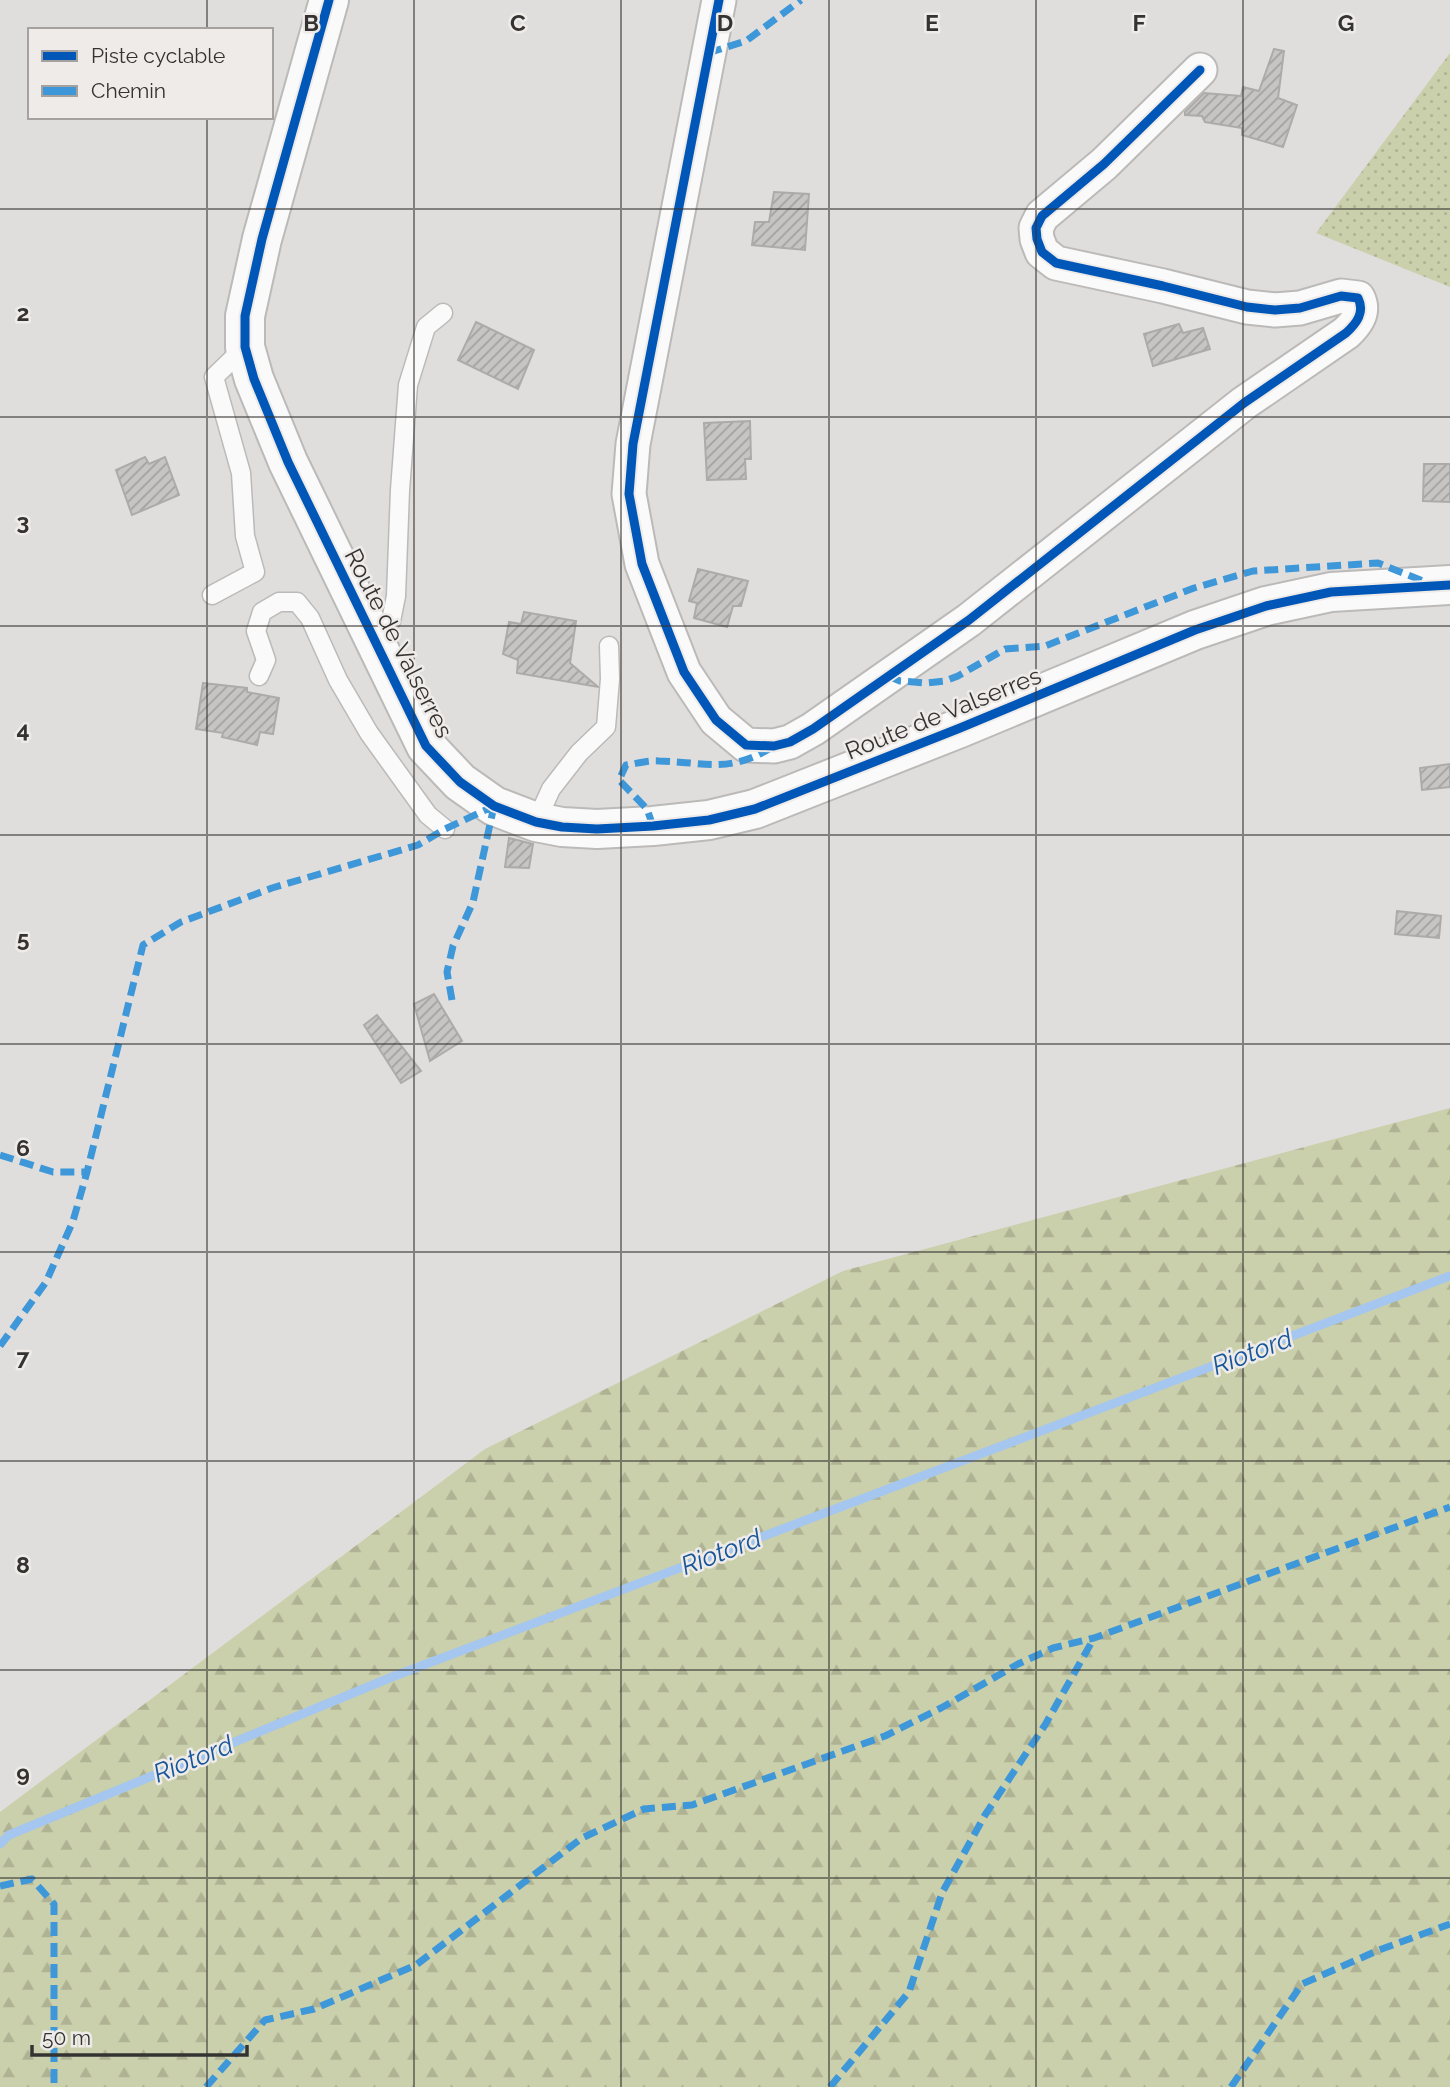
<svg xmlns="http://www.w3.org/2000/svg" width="1450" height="2087" font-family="Raleway,sans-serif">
  <defs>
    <pattern id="grass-dots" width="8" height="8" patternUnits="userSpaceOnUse" patternTransform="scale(1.75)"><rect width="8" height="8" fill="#cbd0ac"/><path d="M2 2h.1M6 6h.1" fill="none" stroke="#afb394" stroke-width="1.8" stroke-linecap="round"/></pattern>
    <pattern id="forest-firs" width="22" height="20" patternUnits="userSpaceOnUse" patternTransform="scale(1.75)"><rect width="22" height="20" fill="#cbd0ac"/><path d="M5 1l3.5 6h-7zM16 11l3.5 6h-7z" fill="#afb394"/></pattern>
    <pattern id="building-hatch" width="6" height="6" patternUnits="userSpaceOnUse" patternTransform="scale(1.75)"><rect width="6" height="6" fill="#c7c5c4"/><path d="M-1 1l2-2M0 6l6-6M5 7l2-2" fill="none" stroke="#a2a1a0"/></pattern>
  </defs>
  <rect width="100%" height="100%" fill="#e0dedc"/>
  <!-- grass -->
  <path fill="url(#grass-dots)" d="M 1450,53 L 1450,287 L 1316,233 Z"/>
  <!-- forest -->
  <path fill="url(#forest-firs)" d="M 1450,1108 L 1450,2087 L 0,2087 L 0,1812 L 485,1449 L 843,1271 Z"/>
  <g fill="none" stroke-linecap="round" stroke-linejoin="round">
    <!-- stream -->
    <path stroke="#a5c6ee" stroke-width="9" d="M 0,1844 L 9,1835 L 392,1677 L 1450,1276"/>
  </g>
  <!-- building -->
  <path fill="url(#building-hatch)" stroke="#adabaa" stroke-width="2" d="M 1274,49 L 1284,51 L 1278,98 L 1297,105 L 1283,147 L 1242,135 L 1242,128 L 1205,122 L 1202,116 L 1185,115 L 1185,112 L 1204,93 L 1241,96 L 1243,87 L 1259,91 Z
    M 774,192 L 809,194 L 805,250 L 752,245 L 755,222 L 769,222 Z
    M 476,322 L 534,350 L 518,389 L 458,360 Z
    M 1179,324 L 1183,333 L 1203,328 L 1210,349 L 1153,366 L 1144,334 Z
    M 750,421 L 751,459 L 745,459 L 746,479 L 707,480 L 704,423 Z
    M 145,457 L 149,464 L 165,457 L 179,495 L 132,515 L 116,470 Z
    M 1424,464 L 1450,464 L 1450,502 L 1423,501 Z
    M 698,569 L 748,581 L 741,606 L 733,606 L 727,627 L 694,618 L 697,603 L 689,601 Z
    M 524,612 L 576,621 L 570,663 L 598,687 L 517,673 L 518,660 L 503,654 L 509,622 L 521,624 Z
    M 203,683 L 247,688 L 247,692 L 279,698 L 273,734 L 260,732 L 257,745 L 222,737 L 223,733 L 196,729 Z
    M 1450,764 L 1450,787 L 1422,790 L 1420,768 Z
    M 509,838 L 533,844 L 529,868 L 505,867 Z
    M 1397,911 L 1441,916 L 1439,938 L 1395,934 Z
    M 434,994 L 462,1041 L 430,1061 L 414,1004 Z
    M 377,1015 L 421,1071 L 401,1083 L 364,1025 Z"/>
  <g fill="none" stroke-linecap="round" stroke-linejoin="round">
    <!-- service casing -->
    <g stroke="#bbbab8" stroke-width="21">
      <path id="service" d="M 212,595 L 255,572 L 245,536 L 241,473 L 214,377 L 245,347
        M 371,632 L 391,621 L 396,596 L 400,490 L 408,385 L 426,327 L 443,313
        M 259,676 L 266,660 L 256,631 L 262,612 L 279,602 L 297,602 L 310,618 L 338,680 L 369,733 L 428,815 L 445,829
        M 536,822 L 551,789 L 579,753 L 606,727 L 610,679 L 609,646"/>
    </g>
    <!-- minor casing -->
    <g stroke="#bbbab8" stroke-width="37">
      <path id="minor" d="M 719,0 L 633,444 L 629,494 L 642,564 L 684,672 L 716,720 L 746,745 L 774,746 L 790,742 L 813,729 L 969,620 L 1244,403 L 1346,333 C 1357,323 1365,312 1358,298 L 1341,296 L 1300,308 L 1275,310 L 1247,307 L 1163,286 L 1056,263 L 1042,252 L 1037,239 L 1036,228 L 1042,216 L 1104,164 L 1200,70"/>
    </g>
    <!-- tertiary casing -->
    <g stroke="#bbbab8" stroke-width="42">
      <path id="tertiary" d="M 329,0 L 262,239 L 245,316 L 245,347 L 254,379 L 288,462 L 426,746 L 460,782 L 494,806 L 536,822 L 562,827 L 597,829 L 653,826 L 709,820 L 755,809 L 960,728 L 1195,630 L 1266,606 L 1331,592 L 1450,585"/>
    </g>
    <!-- service -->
    <use href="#service" stroke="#fafafa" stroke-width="18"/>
    <!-- minor -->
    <use href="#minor" stroke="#fafafa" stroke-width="33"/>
    <!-- tertiary -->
    <use href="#tertiary" stroke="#fafafa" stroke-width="38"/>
    <!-- quiet -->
    <path stroke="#3e97d8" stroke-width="7" stroke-dasharray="14 7" stroke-linecap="butt" d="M 708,53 L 746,41 L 801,0
      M 888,676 L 900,681 L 926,683 L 945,681 L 958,676 L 1005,649 L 1045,646 L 1194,588 L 1253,571 L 1378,563 L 1428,583
      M 653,826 L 647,809 L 619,780 L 626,765 C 636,764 648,760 659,761 C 706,762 726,774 771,748
      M 452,1000 L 447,972 L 453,946 L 473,902 L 494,806
      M 0,1155 L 53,1172 L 87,1172
      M 0,1346 L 46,1282 L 73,1221 L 87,1172 L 143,945 L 181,922 L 272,888 L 418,845 L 445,829 L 494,806
      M 0,1886 L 32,1879 L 54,1904 L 54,2087
      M 206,2087 L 265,2020 L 314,2009 L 416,1965 L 582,1838 L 644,1809 L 692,1805 L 885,1736 L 941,1708 L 1018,1664 L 1053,1648 L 1094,1638 L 1450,1507
      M 830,2087 L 909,1992 L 942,1893 L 985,1815 L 1045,1725 L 1094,1638
      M 1231,2087 L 1302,1984 L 1379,1950 L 1450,1924"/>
    <!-- cycleway casing -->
    <g stroke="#efebe8" stroke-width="13">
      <path id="cycleway" d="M 329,0 L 262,239 L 245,316 L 245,347 L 254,379 L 288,462 L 426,746 L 460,782 L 494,806 L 536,822 L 562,827 L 597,829 L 653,826 L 709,820 L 755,809 L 960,728 L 1195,630 L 1266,606 L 1331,592 L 1450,585
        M 719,0 L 633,444 L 629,494 L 642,564 L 684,672 L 716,720 L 746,745 L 774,746 L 790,742 L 813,729 L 969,620 L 1244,403 L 1346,333 C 1357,323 1365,312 1358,298 L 1341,296 L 1300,308 L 1275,310 L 1247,307 L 1163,286 L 1056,263 L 1042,252 L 1037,239 L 1036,228 L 1042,216 L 1104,164 L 1200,70"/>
    </g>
    <!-- cycleway -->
    <use href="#cycleway" stroke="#0057b8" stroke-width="9"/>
  </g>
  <!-- grid -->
  <path fill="none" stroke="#353332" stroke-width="2" stroke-opacity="0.55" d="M 207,0 L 207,30M 414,0 L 414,2087M 621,0 L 621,2087M 829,0 L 829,2087M 1036,0 L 1036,2087M 1243,0 L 1243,2087M 207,117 L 207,2087M 0,209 L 1450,209M 0,417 L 1450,417M 0,626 L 1450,626M 0,835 L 1450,835M 0,1044 L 1450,1044M 0,1252 L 1450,1252M 0,1461 L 1450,1461M 0,1670 L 1450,1670M 0,1878 L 1450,1878"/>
  <g text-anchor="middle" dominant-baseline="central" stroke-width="5" stroke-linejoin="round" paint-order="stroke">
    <!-- street labels -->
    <g font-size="24" fill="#353332" stroke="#efebe8">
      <text transform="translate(399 643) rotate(63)">Route de Valserres</text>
      <text transform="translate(943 713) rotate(-22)">Route de Valserres</text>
    </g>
    <!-- water labels -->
    <g font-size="26" font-style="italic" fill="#17569a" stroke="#efebe8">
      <text transform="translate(1252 1352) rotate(-21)">Riotord</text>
      <text transform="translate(721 1552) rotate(-21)">Riotord</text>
      <text transform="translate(193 1759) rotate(-22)">Riotord</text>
    </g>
  </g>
  <g font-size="23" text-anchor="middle" font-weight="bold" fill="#353332" stroke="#efebe8" stroke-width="5" stroke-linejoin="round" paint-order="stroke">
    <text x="311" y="31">B</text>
    <text x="518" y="31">C</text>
    <text x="725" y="31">D</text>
    <text x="932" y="31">E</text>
    <text x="1139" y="31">F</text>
    <text x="1346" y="31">G</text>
    <text x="23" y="321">2</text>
    <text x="23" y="530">3</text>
    <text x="23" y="738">4</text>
    <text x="23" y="947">5</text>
    <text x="23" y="1156">6</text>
    <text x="23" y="1365">7</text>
    <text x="23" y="1573">8</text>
    <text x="23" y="1782">9</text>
  </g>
  <!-- legend -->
  <rect x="28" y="28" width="245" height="91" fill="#efebe8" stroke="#a5a19f" stroke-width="2"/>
  <rect x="42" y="51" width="35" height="10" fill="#0057b8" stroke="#a5a19f" stroke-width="2"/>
  <text x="91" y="63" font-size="21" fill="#353332">Piste cyclable</text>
  <rect x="42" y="86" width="35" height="10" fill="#3e97d8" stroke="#a5a19f" stroke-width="2"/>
  <text x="91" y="98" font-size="21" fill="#353332">Chemin</text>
  <!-- scale -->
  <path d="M32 2045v10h215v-10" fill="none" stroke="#353332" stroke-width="3.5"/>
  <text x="42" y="2045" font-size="21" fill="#353332" stroke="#efebe8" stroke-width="5" paint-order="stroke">50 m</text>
</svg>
